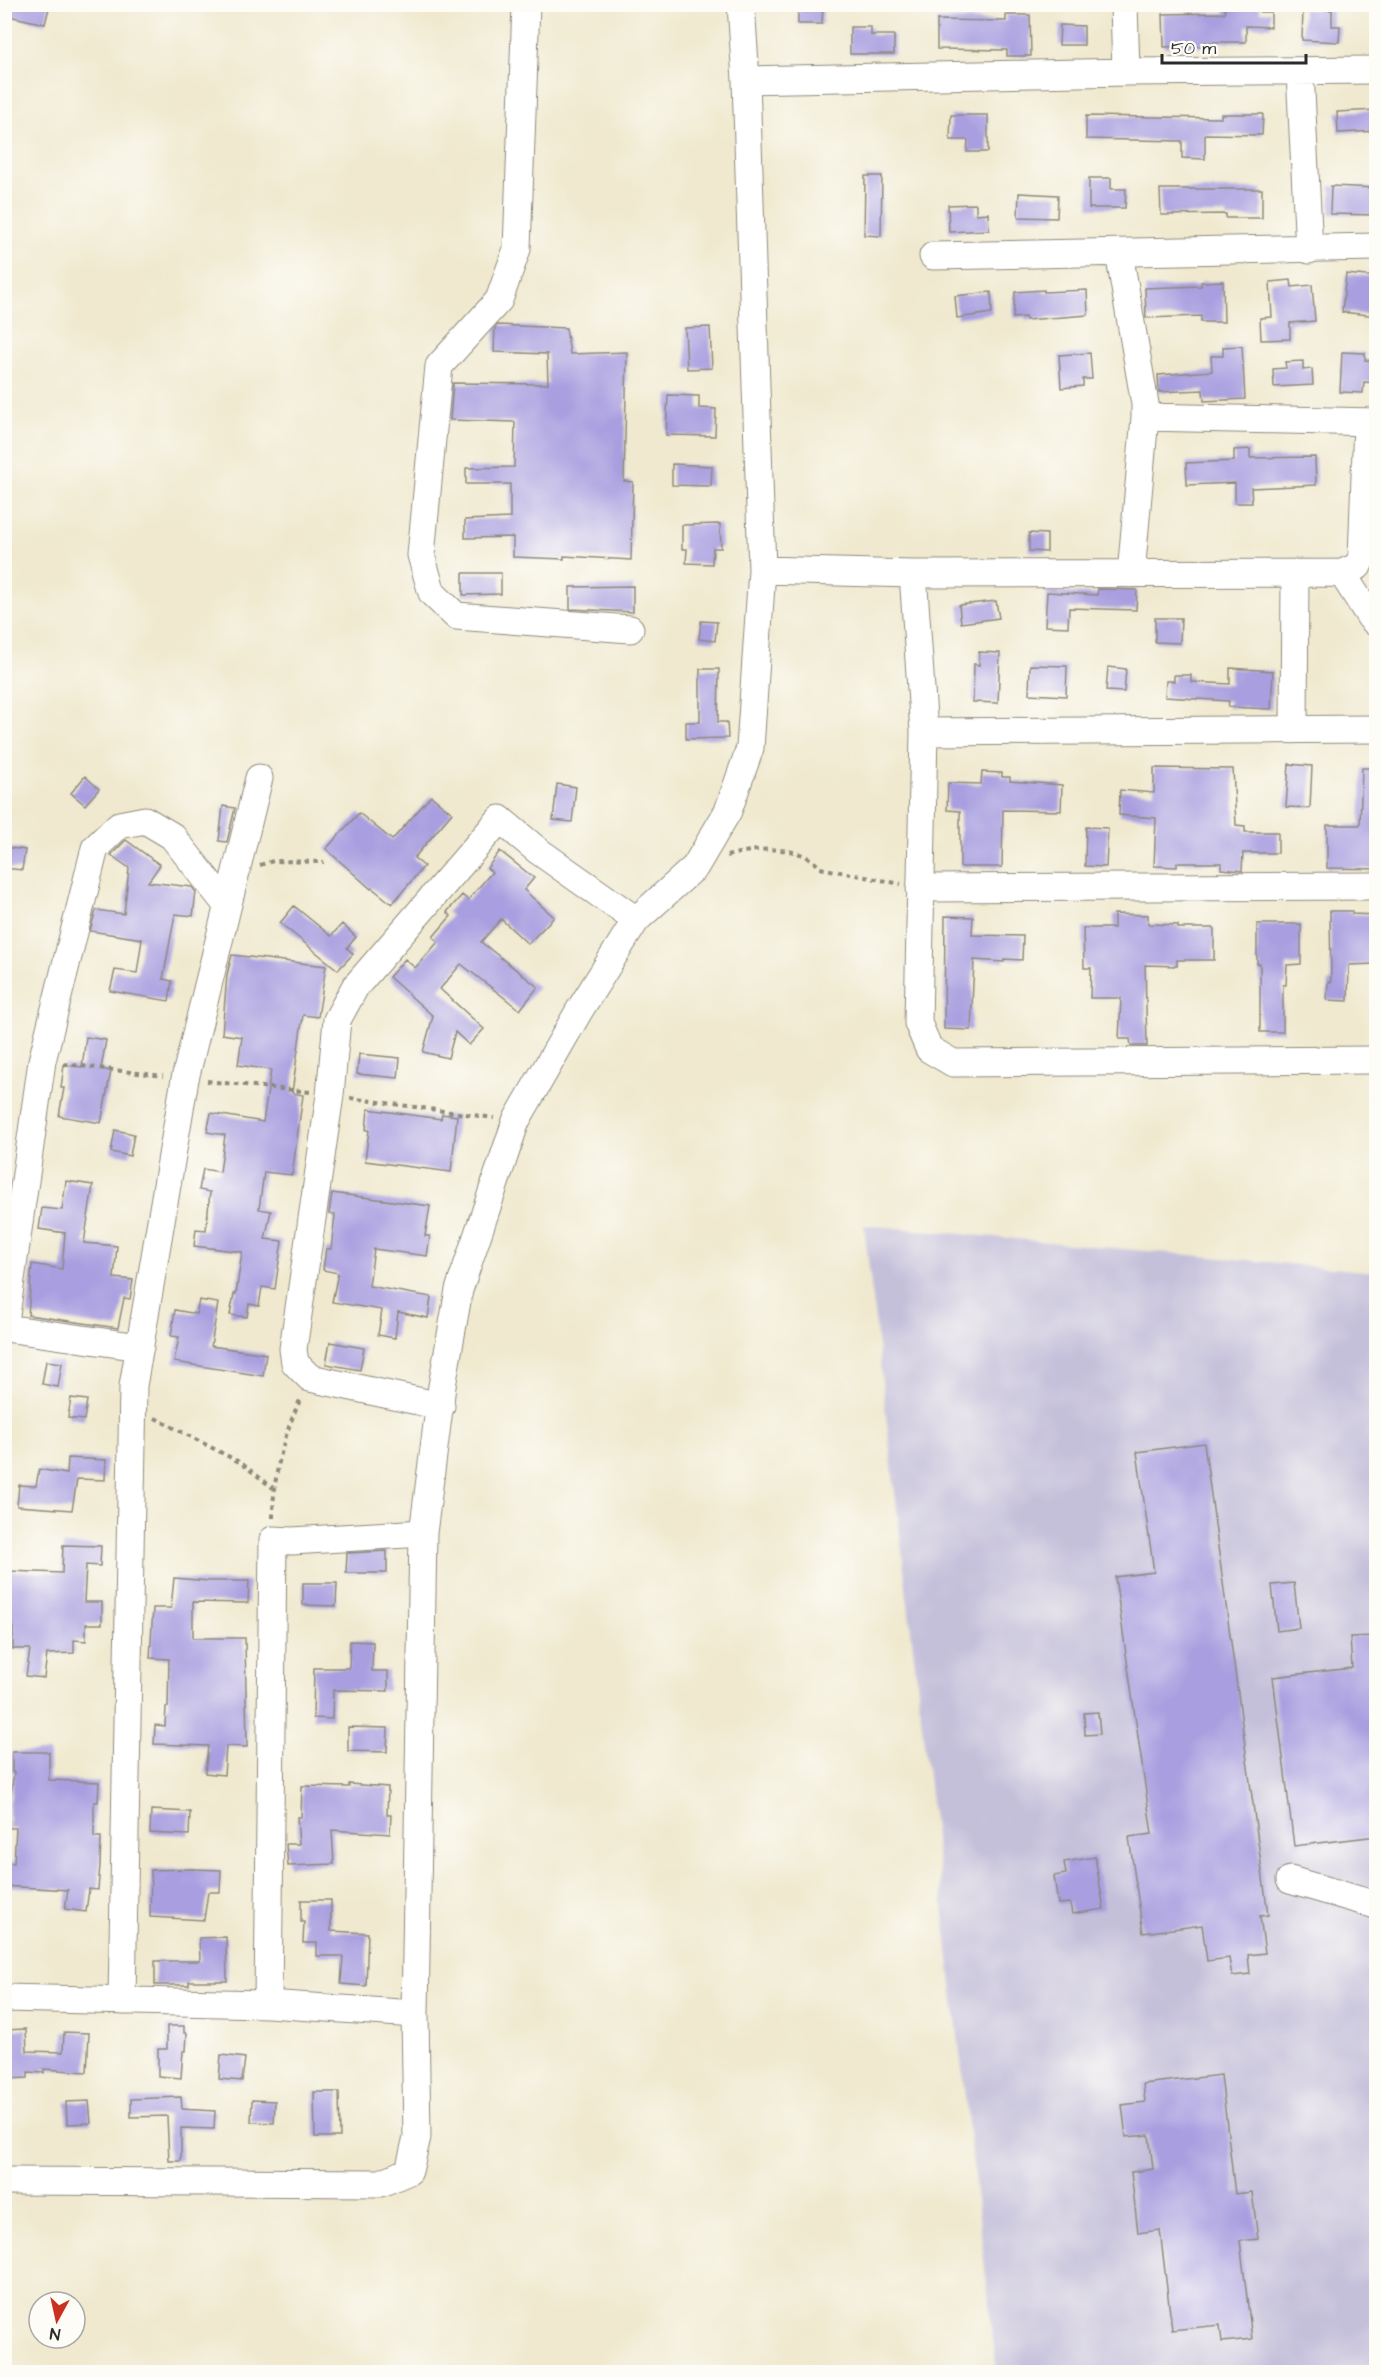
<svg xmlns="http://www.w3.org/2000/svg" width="1381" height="2377" font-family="'Architects Daughter',sans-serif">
  <rect width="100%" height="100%" fill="#fdfcf7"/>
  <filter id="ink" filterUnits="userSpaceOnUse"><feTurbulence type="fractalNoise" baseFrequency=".0167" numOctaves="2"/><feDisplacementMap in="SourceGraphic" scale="12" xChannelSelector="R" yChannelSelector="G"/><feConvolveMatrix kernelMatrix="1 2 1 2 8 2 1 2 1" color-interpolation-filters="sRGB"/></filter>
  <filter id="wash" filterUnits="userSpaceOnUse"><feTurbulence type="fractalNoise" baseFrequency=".008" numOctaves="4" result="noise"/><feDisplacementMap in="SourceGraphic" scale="24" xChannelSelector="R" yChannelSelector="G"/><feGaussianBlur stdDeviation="1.35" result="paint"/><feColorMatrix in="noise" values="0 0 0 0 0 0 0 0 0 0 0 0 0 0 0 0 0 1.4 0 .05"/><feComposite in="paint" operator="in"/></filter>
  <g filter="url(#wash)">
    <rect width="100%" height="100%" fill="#f0e9cf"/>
    <!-- industrial -->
    <path fill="#c5c0da" d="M 864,1225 L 1376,1272 L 1376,2372 L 997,2372 Z"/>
    <g id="blocks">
      <!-- building -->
      <path fill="#a99fe0" d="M 4,4 L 50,4 L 45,24 L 4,15 Z
        M 798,4 L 823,4 L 822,24 L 798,24 Z
        M 1225,4 L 1260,4 L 1260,12 L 1271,12 L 1271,27 L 1246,26 L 1246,42 L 1203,42 L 1203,46 L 1164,47 L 1163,14 L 1225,13 Z
        M 1303,9 L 1332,10 L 1332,26 L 1340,26 L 1339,42 L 1302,40 Z
        M 1006,15 L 1030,15 L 1031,56 L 1007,56 L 1007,50 L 937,49 L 937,20 L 1006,21 Z
        M 1060,25 L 1084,26 L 1084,45 L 1059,45 Z
        M 850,27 L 871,27 L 871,35 L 894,35 L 894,54 L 850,54 Z
        M 1377,110 L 1377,131 L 1338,133 L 1337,112 Z
        M 1221,114 L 1263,114 L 1262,135 L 1205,134 L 1205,159 L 1182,158 L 1182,141 L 1086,139 L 1086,116 L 1221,118 Z
        M 951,115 L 988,115 L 988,152 L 967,152 L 968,140 L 950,140 Z
        M 865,176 L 882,176 L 881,236 L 864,235 Z
        M 1089,178 L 1111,178 L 1111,189 L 1126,189 L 1125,208 L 1089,208 Z
        M 1331,186 L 1377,188 L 1377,215 L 1330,214 Z
        M 1160,189 L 1262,189 L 1262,218 L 1226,218 L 1226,214 L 1161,215 Z
        M 1019,193 L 1058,195 L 1057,218 L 1018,217 Z
        M 976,204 L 976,214 L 988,213 L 989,230 L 949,232 L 948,205 Z
        M 1346,274 L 1377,277 L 1377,316 L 1342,312 Z
        M 1291,280 L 1292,287 L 1312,285 L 1315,321 L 1290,323 L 1290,339 L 1261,340 L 1260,318 L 1272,317 L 1270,282 Z
        M 1223,281 L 1224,322 L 1201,322 L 1201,316 L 1146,318 L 1145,288 L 1201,286 L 1201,282 Z
        M 1044,290 L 1044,292 L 1087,290 L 1088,315 L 1026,320 L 1025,317 L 1013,318 L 1015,292 Z
        M 991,292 L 992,313 L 957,318 L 955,296 Z
        M 497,325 L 566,328 L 570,354 L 627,352 L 624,481 L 633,482 L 631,560 L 564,556 L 564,559 L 513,557 L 513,537 L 465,538 L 465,520 L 510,518 L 510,484 L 466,484 L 466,468 L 514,467 L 515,422 L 450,420 L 453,383 L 548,384 L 547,354 L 494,352 L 495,328 Z
        M 710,327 L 712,368 L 687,369 L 685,328 Z
        M 1242,346 L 1245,399 L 1204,401 L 1203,390 L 1159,392 L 1158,375 L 1212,371 L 1211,356 L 1223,356 L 1223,347 Z
        M 1342,352 L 1365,353 L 1365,360 L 1373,361 L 1373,367 L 1377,367 L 1377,383 L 1364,382 L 1363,393 L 1340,392 Z
        M 1090,353 L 1092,379 L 1083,379 L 1083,386 L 1061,388 L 1059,355 Z
        M 1303,361 L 1303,370 L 1312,369 L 1313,385 L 1274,387 L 1273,369 L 1286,368 L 1285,362 Z
        M 668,395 L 699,396 L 699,408 L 716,409 L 715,436 L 666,435 Z
        M 1250,449 L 1250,458 L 1315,457 L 1316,485 L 1251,488 L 1252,503 L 1235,503 L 1235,483 L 1187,485 L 1186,463 L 1234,461 L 1234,450 Z
        M 672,464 L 712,466 L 711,486 L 672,485 Z
        M 720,524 L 721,548 L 713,548 L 712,564 L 686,563 L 687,549 L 682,549 L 682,525 Z
        M 1029,533 L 1047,534 L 1047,552 L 1029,551 Z
        M 463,573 L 501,573 L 501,594 L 463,595 Z
        M 633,586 L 633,612 L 570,609 L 570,587 Z
        M 1098,589 L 1137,590 L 1136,610 L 1069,608 L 1068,627 L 1045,626 L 1047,592 L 1097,595 Z
        M 996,601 L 999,618 L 961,623 L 959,605 Z
        M 1155,618 L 1181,618 L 1180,643 L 1155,642 Z
        M 701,621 L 717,622 L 715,641 L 699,639 Z
        M 979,652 L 1000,653 L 998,703 L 973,702 L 974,664 L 979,665 Z
        M 1030,665 L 1067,666 L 1066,696 L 1029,694 Z
        M 1108,667 L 1126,669 L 1124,692 L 1106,691 Z
        M 1230,668 L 1273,671 L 1271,709 L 1228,707 L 1229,701 L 1165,697 L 1166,681 L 1174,681 L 1174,675 L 1191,675 L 1191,682 L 1230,684 Z
        M 700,669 L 719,669 L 718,722 L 727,722 L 728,738 L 686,739 L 686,722 L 700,722 Z
        M 1289,764 L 1312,766 L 1310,808 L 1286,807 Z
        M 1154,768 L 1233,769 L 1236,825 L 1245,826 L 1245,832 L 1278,832 L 1278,853 L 1243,853 L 1242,871 L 1221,869 L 1221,863 L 1177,863 L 1177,867 L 1154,866 L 1156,818 L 1119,815 L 1120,790 L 1154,793 Z
        M 1362,768 L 1377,768 L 1377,869 L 1327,868 L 1327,825 L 1360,825 Z
        M 982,772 L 1002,773 L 1002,777 L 1010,777 L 1010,781 L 1062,785 L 1061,811 L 1003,810 L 1002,867 L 960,867 L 960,811 L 947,810 L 948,783 L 981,784 Z
        M 85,776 L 99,789 L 85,805 L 71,793 Z
        M 557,784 L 576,787 L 572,822 L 553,820 Z
        M 431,796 L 452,813 L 414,858 L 424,866 L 392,904 L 372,888 L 371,889 L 326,849 L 359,813 L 392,840 Z
        M 223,806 L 235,808 L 227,842 L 219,841 Z
        M 1086,827 L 1108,828 L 1106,867 L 1085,866 Z
        M 126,840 L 160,865 L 148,882 L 192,887 L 196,892 L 193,916 L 175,914 L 163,979 L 172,981 L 169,1001 L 110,991 L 115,970 L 137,973 L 142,939 L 90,931 L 96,910 L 124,914 L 129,868 L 111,855 Z
        M 4,847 L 25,850 L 22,870 L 4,868 Z
        M 500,851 L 534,878 L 524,890 L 554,917 L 528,944 L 501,919 L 481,942 L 538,987 L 520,1010 L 461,964 L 440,989 L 484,1029 L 469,1045 L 455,1032 L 448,1058 L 423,1052 L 433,1016 L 389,977 L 405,959 L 415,968 L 438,942 L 433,937 L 451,916 L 447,912 L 462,895 L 468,900 L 492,872 L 487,868 Z
        M 294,906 L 331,936 L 342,924 L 356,937 L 347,948 L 353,954 L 338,970 L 280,923 Z
        M 1330,911 L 1352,911 L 1352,914 L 1377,915 L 1377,964 L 1349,965 L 1348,1001 L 1327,1000 L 1328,982 L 1331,982 Z
        M 1114,914 L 1148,915 L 1148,924 L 1178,925 L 1178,928 L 1214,928 L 1214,960 L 1177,960 L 1177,966 L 1145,965 L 1147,1046 L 1131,1046 L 1130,1039 L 1119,1039 L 1121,998 L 1090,998 L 1091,968 L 1084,968 L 1083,928 L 1114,928 Z
        M 945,916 L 973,917 L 972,935 L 1023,936 L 1022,960 L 1004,959 L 1004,962 L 974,960 L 971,1030 L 944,1029 Z
        M 1257,924 L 1301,924 L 1301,964 L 1287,965 L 1286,985 L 1283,985 L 1283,1032 L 1260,1032 L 1260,964 L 1257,964 Z
        M 232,955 L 326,966 L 318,1017 L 303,1015 L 299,1042 L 292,1093 L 303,1095 L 292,1175 L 264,1172 L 259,1209 L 271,1211 L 265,1239 L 282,1241 L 275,1289 L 262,1287 L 259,1306 L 249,1304 L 247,1317 L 230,1315 L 234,1294 L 236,1294 L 242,1252 L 194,1246 L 196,1229 L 206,1230 L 210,1192 L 199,1190 L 203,1169 L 220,1172 L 225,1135 L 207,1132 L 211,1113 L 263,1122 L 271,1070 L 238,1065 L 242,1037 L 222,1034 L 227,975 Z
        M 86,1037 L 106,1040 L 101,1069 L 111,1071 L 101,1123 L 59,1116 L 64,1088 L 61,1088 L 64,1065 L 82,1067 Z
        M 359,1054 L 400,1058 L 398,1078 L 357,1074 Z
        M 368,1109 L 441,1119 L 442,1114 L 457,1116 L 451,1172 L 365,1161 L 369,1130 L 366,1130 Z
        M 115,1130 L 134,1134 L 130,1156 L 111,1152 Z
        M 66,1181 L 93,1185 L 84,1243 L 117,1246 L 114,1278 L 133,1280 L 130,1299 L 124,1298 L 118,1328 L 28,1315 L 32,1264 L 62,1269 L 65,1233 L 39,1229 L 42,1208 L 62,1210 Z
        M 332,1193 L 430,1206 L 425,1236 L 430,1236 L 427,1256 L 374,1249 L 369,1286 L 431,1297 L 428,1318 L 398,1312 L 395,1338 L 378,1335 L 382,1310 L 332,1302 L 338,1273 L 323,1270 L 326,1249 L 331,1249 L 335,1215 L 329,1214 Z
        M 199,1300 L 218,1303 L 211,1346 L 266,1354 L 263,1376 L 174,1362 L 179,1337 L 171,1336 L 175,1310 L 196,1314 Z
        M 330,1342 L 364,1348 L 360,1370 L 326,1364 Z
        M 46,1361 L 62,1363 L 58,1387 L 42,1384 Z
        M 71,1398 L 87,1400 L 84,1420 L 68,1418 Z
        M 1204,1443 L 1268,1915 L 1260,1916 L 1265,1953 L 1248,1955 L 1250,1974 L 1232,1976 L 1229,1958 L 1207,1961 L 1202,1925 L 1143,1933 L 1129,1837 L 1152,1834 L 1115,1577 L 1154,1572 L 1137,1452 Z
        M 68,1458 L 106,1460 L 105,1480 L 77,1479 L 72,1510 L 17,1506 L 19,1485 L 36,1486 L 39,1469 L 67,1474 Z
        M 63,1545 L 101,1546 L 100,1566 L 86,1565 L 84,1602 L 102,1602 L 102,1624 L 86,1624 L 86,1641 L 74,1640 L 74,1653 L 47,1654 L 44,1678 L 26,1676 L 30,1649 L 13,1649 L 13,1624 L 7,1624 L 8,1571 L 62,1573 Z
        M 387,1551 L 387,1573 L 346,1573 L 347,1553 Z
        M 174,1578 L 209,1581 L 249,1581 L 248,1603 L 193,1602 L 193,1638 L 245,1638 L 247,1747 L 226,1746 L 224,1775 L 205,1773 L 208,1746 L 154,1744 L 155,1725 L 165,1726 L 166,1707 L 168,1707 L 169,1659 L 150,1658 L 153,1608 L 171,1608 Z
        M 303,1583 L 337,1583 L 336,1606 L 303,1605 Z
        M 1294,1583 L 1299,1628 L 1277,1631 L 1272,1585 Z
        M 1377,1636 L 1377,1836 L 1294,1846 L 1273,1677 L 1352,1668 L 1350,1637 Z
        M 350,1641 L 373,1642 L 372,1671 L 388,1671 L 388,1691 L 333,1690 L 332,1719 L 313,1718 L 314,1668 L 349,1668 Z
        M 1098,1712 L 1100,1734 L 1085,1735 L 1084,1713 Z
        M 348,1727 L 388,1728 L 387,1752 L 348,1751 Z
        M 12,1752 L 49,1752 L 49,1780 L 99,1782 L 98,1802 L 94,1802 L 94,1837 L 101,1837 L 100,1865 L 98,1890 L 89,1889 L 86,1912 L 65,1909 L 68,1890 L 4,1886 L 4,1863 L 14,1863 L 16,1828 L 9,1828 L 9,1808 L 14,1772 L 12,1772 Z
        M 349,1784 L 388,1787 L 387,1815 L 391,1815 L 390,1834 L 332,1830 L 334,1864 L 288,1866 L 286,1844 L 299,1844 L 297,1817 L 301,1817 L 302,1786 L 349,1787 Z
        M 151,1810 L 190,1812 L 189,1835 L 150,1833 Z
        M 1095,1857 L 1104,1909 L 1072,1914 L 1070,1903 L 1058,1904 L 1054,1876 L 1066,1874 L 1064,1862 Z
        M 192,1869 L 221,1870 L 220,1892 L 208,1892 L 204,1920 L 150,1917 L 151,1870 Z
        M 301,1900 L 331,1900 L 331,1931 L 368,1933 L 366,1986 L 341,1984 L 343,1956 L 317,1956 L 317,1943 L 303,1943 L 304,1922 L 301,1922 Z
        M 226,1937 L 227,1981 L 189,1981 L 189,1985 L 155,1985 L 155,1961 L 200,1961 L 199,1938 Z
        M 167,2026 L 184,2026 L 184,2033 L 187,2033 L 186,2051 L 183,2051 L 181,2078 L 158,2076 L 158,2049 L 167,2049 Z
        M 26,2029 L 27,2051 L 63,2052 L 64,2032 L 89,2033 L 87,2072 L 44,2069 L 44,2073 L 28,2072 L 28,2078 L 4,2079 L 4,2030 Z
        M 221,2055 L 245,2058 L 242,2081 L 219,2079 Z
        M 1221,2075 L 1235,2194 L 1252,2192 L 1258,2239 L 1240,2241 L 1252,2339 L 1222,2342 L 1220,2325 L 1172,2330 L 1160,2230 L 1138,2233 L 1131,2172 L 1153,2169 L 1149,2135 L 1126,2137 L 1122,2105 L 1145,2102 L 1143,2084 Z
        M 314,2092 L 339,2092 L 340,2137 L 315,2137 Z
        M 181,2097 L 182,2109 L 215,2111 L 214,2129 L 181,2128 L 181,2161 L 169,2161 L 167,2116 L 131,2117 L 131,2099 Z
        M 252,2100 L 275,2101 L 274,2123 L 251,2122 Z
        M 89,2101 L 91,2123 L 67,2124 L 66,2102 Z"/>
    </g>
  </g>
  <g filter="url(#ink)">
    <use href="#blocks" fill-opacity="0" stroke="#8e8a7d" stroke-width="1.5"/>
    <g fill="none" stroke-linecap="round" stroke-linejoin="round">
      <!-- minor casing -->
      <g stroke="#8e8a7d" stroke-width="29">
        <path id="minor" d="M 526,4 L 517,249 L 499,300 L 439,366 L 421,555 L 432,593 L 456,616 L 630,629
          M 1124,4 L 1126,72
          M 1300,72 L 1309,250
          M 746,80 L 1126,72 L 1376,70
          M 1119,253 L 1145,404 L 1145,417 L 1376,422
          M 933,256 L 1376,247
          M 762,570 L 913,574 L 1342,573 L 1358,566 L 1362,557 L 1367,423
          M 1342,573 L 1370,617 L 1376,623
          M 913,574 L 924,732 L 1376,729
          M 1131,574 L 1145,417
          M 1294,730 L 1295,573
          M 924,732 L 918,1023 L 929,1049 L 953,1063 L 1376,1060
          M 920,888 L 1376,886
          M 5,1328 L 140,1347
          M 4,1329 L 42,1061 L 95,848 L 119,825 L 145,820 L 172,836 L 226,904
          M 441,1406 L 310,1378 L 295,1363 L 293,1349 L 330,1095 L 337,1020 L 355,987 L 500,819 L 537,850 L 636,920
          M 1290,1880 L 1376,1905
          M 4,1998 L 268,2004 L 415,2014
          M 122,2001 L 133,1386 L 185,1079 L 259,778
          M 268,2004 L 273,1540 L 292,1541 L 423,1533
          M 4,2181 L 381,2183 L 409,2171 L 417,2137 L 415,2014 L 423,1533 L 442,1386 L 459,1290 L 516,1121 L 579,1011 L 636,920 L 695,867 L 728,811 L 750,748 L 762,570 L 746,80 L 741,4"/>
      </g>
      <!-- path -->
      <path stroke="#8e8a7d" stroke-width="4" stroke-dasharray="4.5 4.5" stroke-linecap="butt" d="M 727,856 C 754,848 801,843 820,868 L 901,884
        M 260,865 L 273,861 L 324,862
        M 64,1064 L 163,1076
        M 207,1081 L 310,1092
        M 350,1098 L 494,1118
        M 155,1418 L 241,1463 L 273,1488
        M 273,1518 C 273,1476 283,1436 301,1398"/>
      <!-- minor -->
      <use href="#minor" stroke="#fff" stroke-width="27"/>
    </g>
  </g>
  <!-- margin -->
  <rect width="1381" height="2377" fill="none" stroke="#fdfcf7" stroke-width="24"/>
  <!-- north arrow -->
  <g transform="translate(57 2320) rotate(188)"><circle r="28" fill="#fdfcf7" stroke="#a9a8a5" stroke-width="1.5"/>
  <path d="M0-4.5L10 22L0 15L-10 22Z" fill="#c8321e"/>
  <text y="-9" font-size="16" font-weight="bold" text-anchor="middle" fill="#2b2b2b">N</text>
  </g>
  <!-- scale -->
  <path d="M1162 54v9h144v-9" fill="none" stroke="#2b2b2b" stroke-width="3"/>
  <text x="1171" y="54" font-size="18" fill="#2b2b2b" stroke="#fdfcf7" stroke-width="4.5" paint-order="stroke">50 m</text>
</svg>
